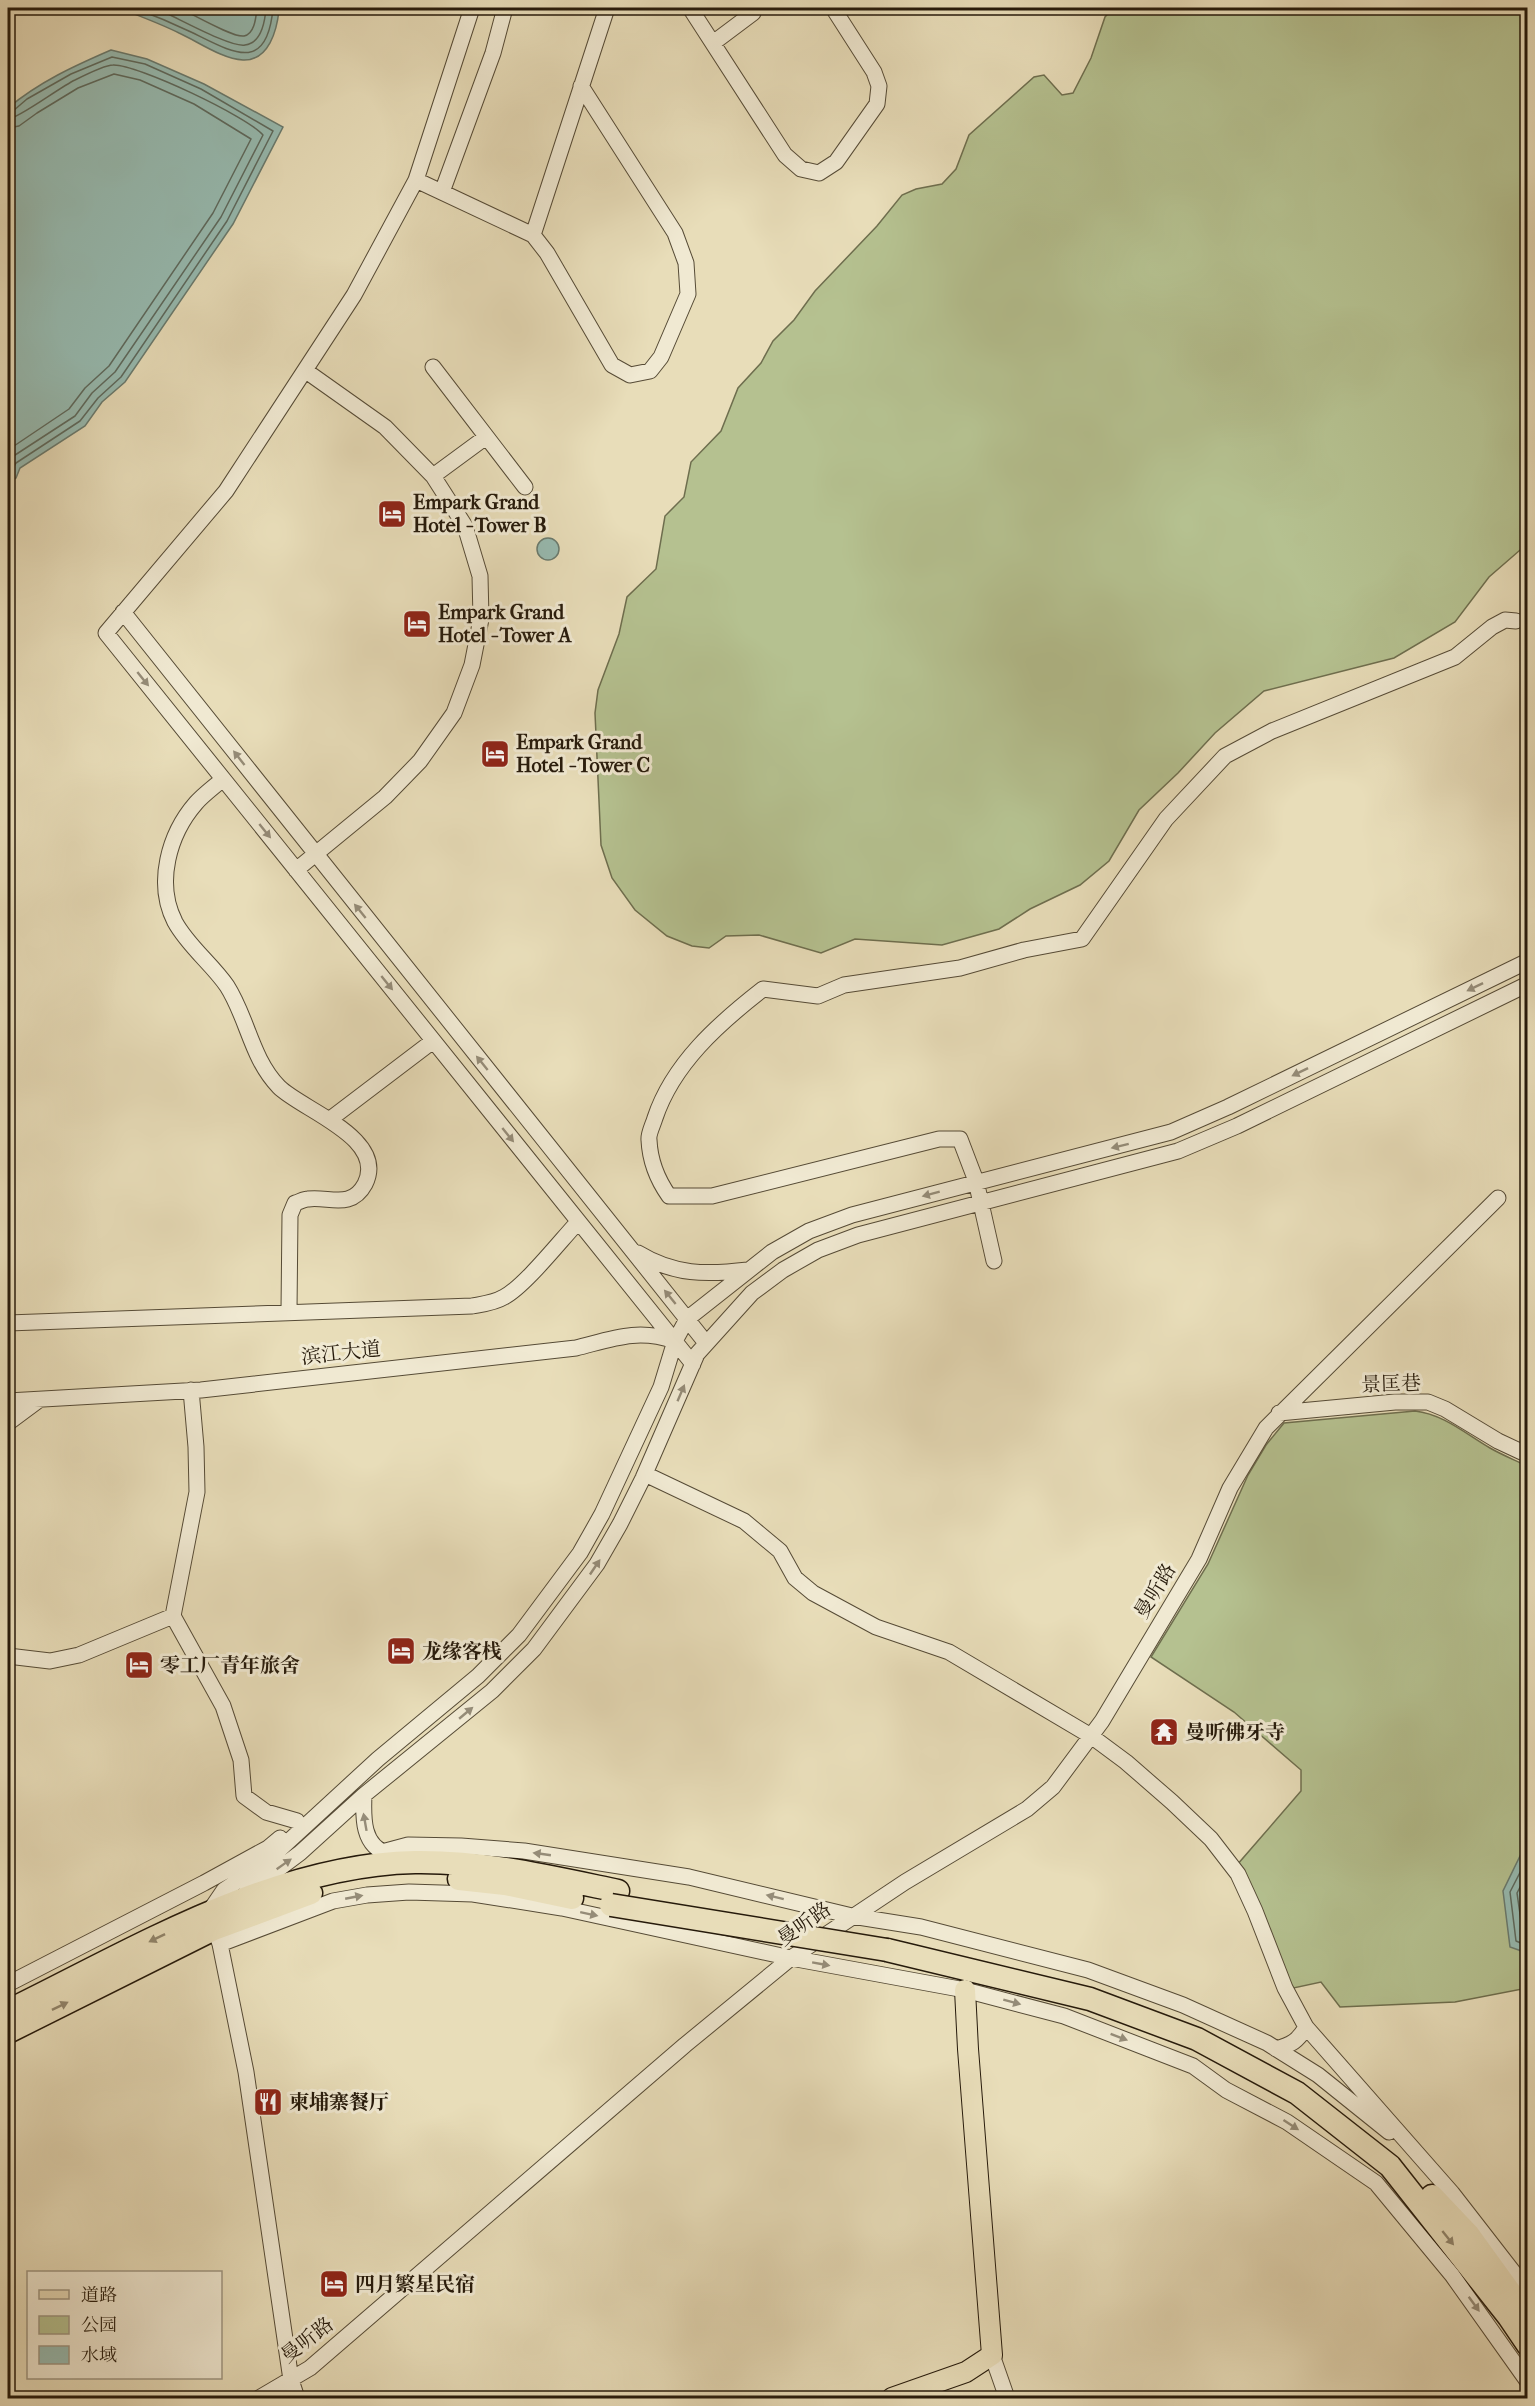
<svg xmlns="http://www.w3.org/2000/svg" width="1535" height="2406" font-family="'IM FELL French Canon','Noto Serif SC',serif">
  <rect width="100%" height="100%" fill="#e8ddb9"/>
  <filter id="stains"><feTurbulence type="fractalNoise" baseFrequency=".00333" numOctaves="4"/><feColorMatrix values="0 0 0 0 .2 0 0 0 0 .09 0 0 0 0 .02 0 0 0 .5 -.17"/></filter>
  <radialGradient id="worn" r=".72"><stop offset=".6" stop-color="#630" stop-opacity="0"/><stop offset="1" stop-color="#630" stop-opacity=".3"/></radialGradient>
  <!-- green -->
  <path fill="#b5c190" stroke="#6e6e4e" stroke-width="1.5" d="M 1113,8 L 1527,8 L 1527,544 L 1489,577 L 1455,622 L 1394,658 L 1264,691 L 1215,733 L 1178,773 L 1139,810 L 1109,861 L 1080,885 L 1030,909 L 999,929 L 942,945 L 855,939 L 821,953 L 759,935 L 726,936 L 709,948 L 692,946 L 667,936 L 635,910 L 612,878 L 601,845 L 595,713 L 598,690 L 619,634 L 627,597 L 656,569 L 665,516 L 684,497 L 691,462 L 721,431 L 738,388 L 761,363 L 773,341 L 794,320 L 815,291 L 877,226 L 902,195 L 916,189 L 942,184 L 956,169 L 969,135 L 1034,77 L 1044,75 L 1062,95 L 1073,93 L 1091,58 L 1105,17 Z
    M 1415,1411 C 1443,1414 1466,1434 1490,1448 C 1502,1455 1515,1460 1527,1466 L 1527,1988 L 1455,2002 L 1340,2007 L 1321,1982 L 1289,1989 L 1237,1865 L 1301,1791 L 1301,1770 L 1234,1712 L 1151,1657 L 1208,1564 L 1248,1475 L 1266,1445 L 1284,1423 Z"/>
  <!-- water -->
  <path fill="#97bbb1" stroke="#6a7b6f" stroke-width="1.5" d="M 119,8 L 279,8 L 279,10 C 277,30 269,61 243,60 C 222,59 197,41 179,33 C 159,23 139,16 119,8 Z
    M 111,50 L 147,59 L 204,84 L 283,127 L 233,224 L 125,382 L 102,402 L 85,426 L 20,468 L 16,478 L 8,483 L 8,108 C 39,82 74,66 111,50 Z
    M537 549a11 11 0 1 1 22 0a11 11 0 1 1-22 0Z
    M 1527,1851 L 1528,1851 L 1527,1953 L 1510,1947 L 1503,1891 L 1522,1852 Z"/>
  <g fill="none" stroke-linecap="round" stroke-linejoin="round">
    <!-- shore -->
    <path stroke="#5e6a5e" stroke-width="1.5" d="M 134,8 C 153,15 172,23 191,32 C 232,52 267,75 273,8
      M 155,8 C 173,15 230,48 245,45 C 262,43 265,21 266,8
      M 179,8 C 191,13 233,38 244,36 C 255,34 256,16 257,8
      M 8,112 L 13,111 L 27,99 L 71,74 L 112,57 L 145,64 L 201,89 L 273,131 L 227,221 L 121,377 L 98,398 L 80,421 L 16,463 L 8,476
      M 8,119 C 18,119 60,87 75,80 C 83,76 105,65 113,65 C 137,64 248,117 263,135 L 221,217 L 115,372 L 92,393 L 75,416 L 12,457 L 8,463
      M 8,128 L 19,126 L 37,113 L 78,88 L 114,74 L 140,80 L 194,104 L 251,139 L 213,213 L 109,366 L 85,388 L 69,409 L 8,450
      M 1528,1857 L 1510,1892 L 1516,1941 L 1528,1946
      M 1528,1872 L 1517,1893 L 1523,1935 L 1528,1939"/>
    <!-- minor casing -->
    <g stroke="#564b36" stroke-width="17">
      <path id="minor" d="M 472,8 L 416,180 L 354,295 L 226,491 L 106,633 L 693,1364
        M 690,8 L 785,155 L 801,169 L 819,173 L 836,162 L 877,104 L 879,86 L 874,72 L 833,8
        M 713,43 L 753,13 L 755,8
        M 416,180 L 533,235 L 547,253 L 612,365 L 630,375 L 650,371 L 661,357 L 688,294 L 686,263 L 675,233 L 581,86
        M 442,192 L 493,53 L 505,8
        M 533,235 L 607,8
        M 433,367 L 525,487
        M 433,476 L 486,437
        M 123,612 L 706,1343
        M 223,779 C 214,787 204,794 196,803 C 169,834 155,883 175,922 C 188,946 212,964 227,986 C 248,1019 251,1058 279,1087 C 302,1110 388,1138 365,1184 C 351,1210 329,1196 308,1199 C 304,1199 299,1202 295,1203 L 290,1215 L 289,1311
        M 296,870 L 385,797 L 420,761 L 454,713 L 472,665 L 481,619 L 480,576 L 465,526 L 433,476 L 385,427 L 306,371
        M 329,1120 L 433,1041
        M 638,1253 C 674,1275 706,1275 748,1270
        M 994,1261 L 976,1181 L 960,1139 L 939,1139 L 712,1196 L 669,1196 C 657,1179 650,1162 649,1140 C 648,1134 653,1125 655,1118 C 673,1064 718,1024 763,989 L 818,996 L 844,985 L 960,968 L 1024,950 L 1082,939 L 1166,819 L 1225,756 L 1272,731 L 1455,657 L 1492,627 L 1505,620 L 1516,621
        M 8,1323 L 472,1306 C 483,1304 494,1303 504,1297 C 524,1287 561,1240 578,1222
        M 191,1390 L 196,1447 L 197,1492 L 173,1616 L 223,1706 L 241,1760 L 244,1796 L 266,1812 L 297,1821
        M 8,1401 L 201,1390 L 576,1348 C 612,1339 638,1328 674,1341
        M 1279,1413 L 1395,1402 L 1428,1402 L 1445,1409 L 1498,1441 L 1528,1455
        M 8,1423 L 39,1400
        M 645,1474 L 744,1521 L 780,1551 L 795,1578 L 813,1593 L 876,1627 L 949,1652 L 1091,1736 L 1126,1762 L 1172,1802 L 1211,1839 L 1238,1874 L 1255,1911 L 1285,1988 L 1306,2027 L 1452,2193 L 1528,2291
        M 8,1656 L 50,1661 L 79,1655 L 173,1616
        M 364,1795 C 363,1817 362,1847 389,1854
        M 382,1852 L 408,1845 L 461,1846 L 524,1851 L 689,1877 L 852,1916 L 921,1927 L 1088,1970 L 1183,2005 L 1267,2043 L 1318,2075 L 1389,2132
        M 245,1894 L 300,1853 L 364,1795 L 492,1691 L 534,1649 L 597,1564 L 620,1524 L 643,1478 L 697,1354 L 752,1293 L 783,1270 L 818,1250 L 858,1235 L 1178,1151 L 1237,1126 L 1528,984
        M 220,1944 L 333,1901 L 367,1895 L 409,1892 L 473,1894 L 562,1908 L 791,1958 L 965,1990 L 1064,2016 L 1193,2066 L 1226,2090 L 1287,2122 L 1376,2183 L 1452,2275 L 1528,2382
        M 8,1984 L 204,1883 L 268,1848 L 280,1838
        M 1276,2049 C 1291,2045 1298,2041 1306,2027
        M 992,2355 L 1007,2398
        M 259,2398 L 310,2368 L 685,2045 L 791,1958 L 905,1882 L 1027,1809 L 1053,1787 L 1102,1721 L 1199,1559 L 1230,1488 L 1266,1428 L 1498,1198
        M 297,2398 L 291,2380 L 246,2072 L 220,1944 L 209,1912 L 224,1890 L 265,1863 L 378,1759 L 478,1676 L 519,1635 L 580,1553 L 602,1514 L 661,1387 L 675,1341 L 687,1319 L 772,1252 L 809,1231 L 852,1215 L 1171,1132 L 1228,1107 L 1528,961"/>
    </g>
    <!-- major casing -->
    <g stroke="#261a0b" stroke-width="22">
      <path id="major" d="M 892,2398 L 966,2372 L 992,2355 L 968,2049 L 965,1990"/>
    </g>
    <!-- highway casing -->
    <g stroke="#261a0b" stroke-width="25">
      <path id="highway" d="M 459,1879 L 505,1884 L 572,1898
        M 887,1950 L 1090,1999 L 1197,2039 L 1297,2093 L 1390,2166 L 1509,2317 L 1528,2345
        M 8,2011 C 133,1950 272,1865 415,1862 C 484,1861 551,1877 618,1891
        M 8,2032 L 214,1929 L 311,1893
        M 1432,2196 L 1468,2234 L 1528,2317"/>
    </g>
    <!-- minor -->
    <use href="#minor" stroke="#f0e9d2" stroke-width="15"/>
    <!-- major -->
    <use href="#major" stroke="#e8ddb9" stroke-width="20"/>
    <!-- highway -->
    <use href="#highway" stroke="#e8ddb9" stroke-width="22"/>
    <!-- highway-bridge casing -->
    <g stroke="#261a0b" stroke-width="25" stroke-linecap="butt">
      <path id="highway-bridge" d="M 611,1905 L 887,1950"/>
    </g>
    <!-- highway-bridge -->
    <use href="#highway-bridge" stroke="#e8ddb9" stroke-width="22"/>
  </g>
  <!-- one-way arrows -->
  <defs><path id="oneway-solid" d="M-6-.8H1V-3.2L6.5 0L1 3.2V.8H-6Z" transform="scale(1.5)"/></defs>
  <g fill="#958c78">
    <use href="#oneway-solid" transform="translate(143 679) rotate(51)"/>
    <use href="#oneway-solid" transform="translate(239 758) rotate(-128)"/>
    <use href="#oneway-solid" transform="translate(265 831) rotate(51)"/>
    <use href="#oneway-solid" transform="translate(360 911) rotate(-129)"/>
    <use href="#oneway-solid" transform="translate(387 983) rotate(51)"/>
    <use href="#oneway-solid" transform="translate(1475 987) rotate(154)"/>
    <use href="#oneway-solid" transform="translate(482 1063) rotate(-129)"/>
    <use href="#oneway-solid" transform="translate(1300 1072) rotate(154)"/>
    <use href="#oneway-solid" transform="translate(508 1135) rotate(51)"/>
    <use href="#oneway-solid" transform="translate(1120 1146) rotate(166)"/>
    <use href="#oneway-solid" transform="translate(931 1194) rotate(165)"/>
    <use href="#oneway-solid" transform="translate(670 1297) rotate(-129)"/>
    <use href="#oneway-solid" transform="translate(681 1393) rotate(-67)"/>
    <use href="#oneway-solid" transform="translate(595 1567) rotate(-56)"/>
    <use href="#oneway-solid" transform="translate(466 1713) rotate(-40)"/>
    <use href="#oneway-solid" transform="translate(365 1822) rotate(-100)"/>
    <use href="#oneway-solid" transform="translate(542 1854) rotate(-172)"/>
    <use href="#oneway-solid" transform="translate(284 1864) rotate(-35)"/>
    <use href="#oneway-solid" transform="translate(354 1897) rotate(-11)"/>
    <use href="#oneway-solid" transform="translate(775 1897) rotate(-166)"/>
    <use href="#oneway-solid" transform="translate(589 1914) rotate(12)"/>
    <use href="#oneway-solid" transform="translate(821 1964) rotate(10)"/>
    <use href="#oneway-solid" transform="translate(1012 2002) rotate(15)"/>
    <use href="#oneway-solid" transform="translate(1119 2037) rotate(21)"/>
    <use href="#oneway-solid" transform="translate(1291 2125) rotate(33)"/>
    <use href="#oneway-solid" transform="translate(1474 2304) rotate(54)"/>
  </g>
  <g fill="#91856b">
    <use href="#oneway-solid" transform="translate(157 1938) rotate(154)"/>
    <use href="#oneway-solid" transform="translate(60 2006) rotate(-26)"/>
    <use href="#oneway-solid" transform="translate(1448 2238) rotate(51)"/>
  </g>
  <!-- icons -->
  <defs>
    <g id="hotel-square" transform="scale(1.5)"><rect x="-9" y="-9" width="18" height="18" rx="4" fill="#8f2418" stroke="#f0e9d2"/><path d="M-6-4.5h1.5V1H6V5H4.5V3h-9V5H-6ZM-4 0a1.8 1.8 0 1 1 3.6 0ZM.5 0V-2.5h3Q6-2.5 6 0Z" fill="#fff"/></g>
    <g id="temple-square" transform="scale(1.5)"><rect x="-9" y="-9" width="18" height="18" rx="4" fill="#8f2418" stroke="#f0e9d2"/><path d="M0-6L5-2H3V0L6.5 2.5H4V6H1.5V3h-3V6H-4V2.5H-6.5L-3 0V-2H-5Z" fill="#fff"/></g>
    <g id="restaurant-square" transform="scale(1.5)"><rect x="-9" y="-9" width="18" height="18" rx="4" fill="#8f2418" stroke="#f0e9d2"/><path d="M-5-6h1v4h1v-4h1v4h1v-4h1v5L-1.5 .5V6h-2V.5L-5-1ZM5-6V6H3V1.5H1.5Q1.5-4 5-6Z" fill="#fff"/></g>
  </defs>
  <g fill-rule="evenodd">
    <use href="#hotel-square" x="392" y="514"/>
    <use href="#hotel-square" x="417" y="624"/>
    <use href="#hotel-square" x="495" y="754"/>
    <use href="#hotel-square" x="401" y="1651"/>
    <use href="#hotel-square" x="139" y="1665"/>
    <use href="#temple-square" x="1164" y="1732"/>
    <use href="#restaurant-square" x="268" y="2102"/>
    <use href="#hotel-square" x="334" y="2284"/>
  </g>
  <g text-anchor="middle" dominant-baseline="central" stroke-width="6" stroke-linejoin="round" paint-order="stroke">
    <!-- poi labels -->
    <g font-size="20" font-weight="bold" fill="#261a0b" stroke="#f0e9d2" text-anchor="start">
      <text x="413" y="502">Empark Grand<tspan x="413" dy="23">Hotel - Tower B</tspan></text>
      <text x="438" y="612">Empark Grand<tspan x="438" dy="23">Hotel - Tower A</tspan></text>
      <text x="516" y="742">Empark Grand<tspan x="516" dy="23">Hotel - Tower C</tspan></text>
      <text x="422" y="1651">龙缘客栈</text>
      <text x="160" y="1665">零工厂青年旅舍</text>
      <text x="1185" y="1732">曼听佛牙寺</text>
      <text x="289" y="2102">柬埔寨餐厅</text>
      <text x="355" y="2284">四月繁星民宿</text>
    </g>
    <!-- street labels -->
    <g font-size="20" fill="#261a0b" stroke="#f0e9d2">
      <text transform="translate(341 1353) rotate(-6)">滨江大道</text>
      <text transform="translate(1391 1384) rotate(-2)">景匡巷</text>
      <text transform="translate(1155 1591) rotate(-59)">曼听路</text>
      <text transform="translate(804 1924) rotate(-35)">曼听路</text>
      <text transform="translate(307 2340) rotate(-38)">曼听路</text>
    </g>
  </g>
  <!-- margin -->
  <rect width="1535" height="2406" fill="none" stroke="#e8ddb9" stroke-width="30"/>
  <rect x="9" y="9" width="1517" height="2388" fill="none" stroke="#261a0b" stroke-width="3"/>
  <rect x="15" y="15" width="1505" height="2376" fill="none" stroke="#261a0b" stroke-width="1.5"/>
  <!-- legend -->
  <rect x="27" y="2271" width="195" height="108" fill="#f0e9d2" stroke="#9f9682" stroke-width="1.5"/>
  <rect x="39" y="2290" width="30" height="9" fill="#e8ddb9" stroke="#9f9682" stroke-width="1.5"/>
  <text x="81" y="2301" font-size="18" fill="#261a0b">道路</text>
  <rect x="39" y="2316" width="30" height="18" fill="#b5c190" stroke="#9f9682" stroke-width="1.5"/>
  <text x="81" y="2331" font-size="18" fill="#261a0b">公园</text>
  <rect x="39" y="2346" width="30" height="18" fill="#97bbb1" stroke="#9f9682" stroke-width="1.5"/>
  <text x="81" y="2361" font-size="18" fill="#261a0b">水域</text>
  <rect width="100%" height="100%" filter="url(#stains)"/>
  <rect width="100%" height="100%" fill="url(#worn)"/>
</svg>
